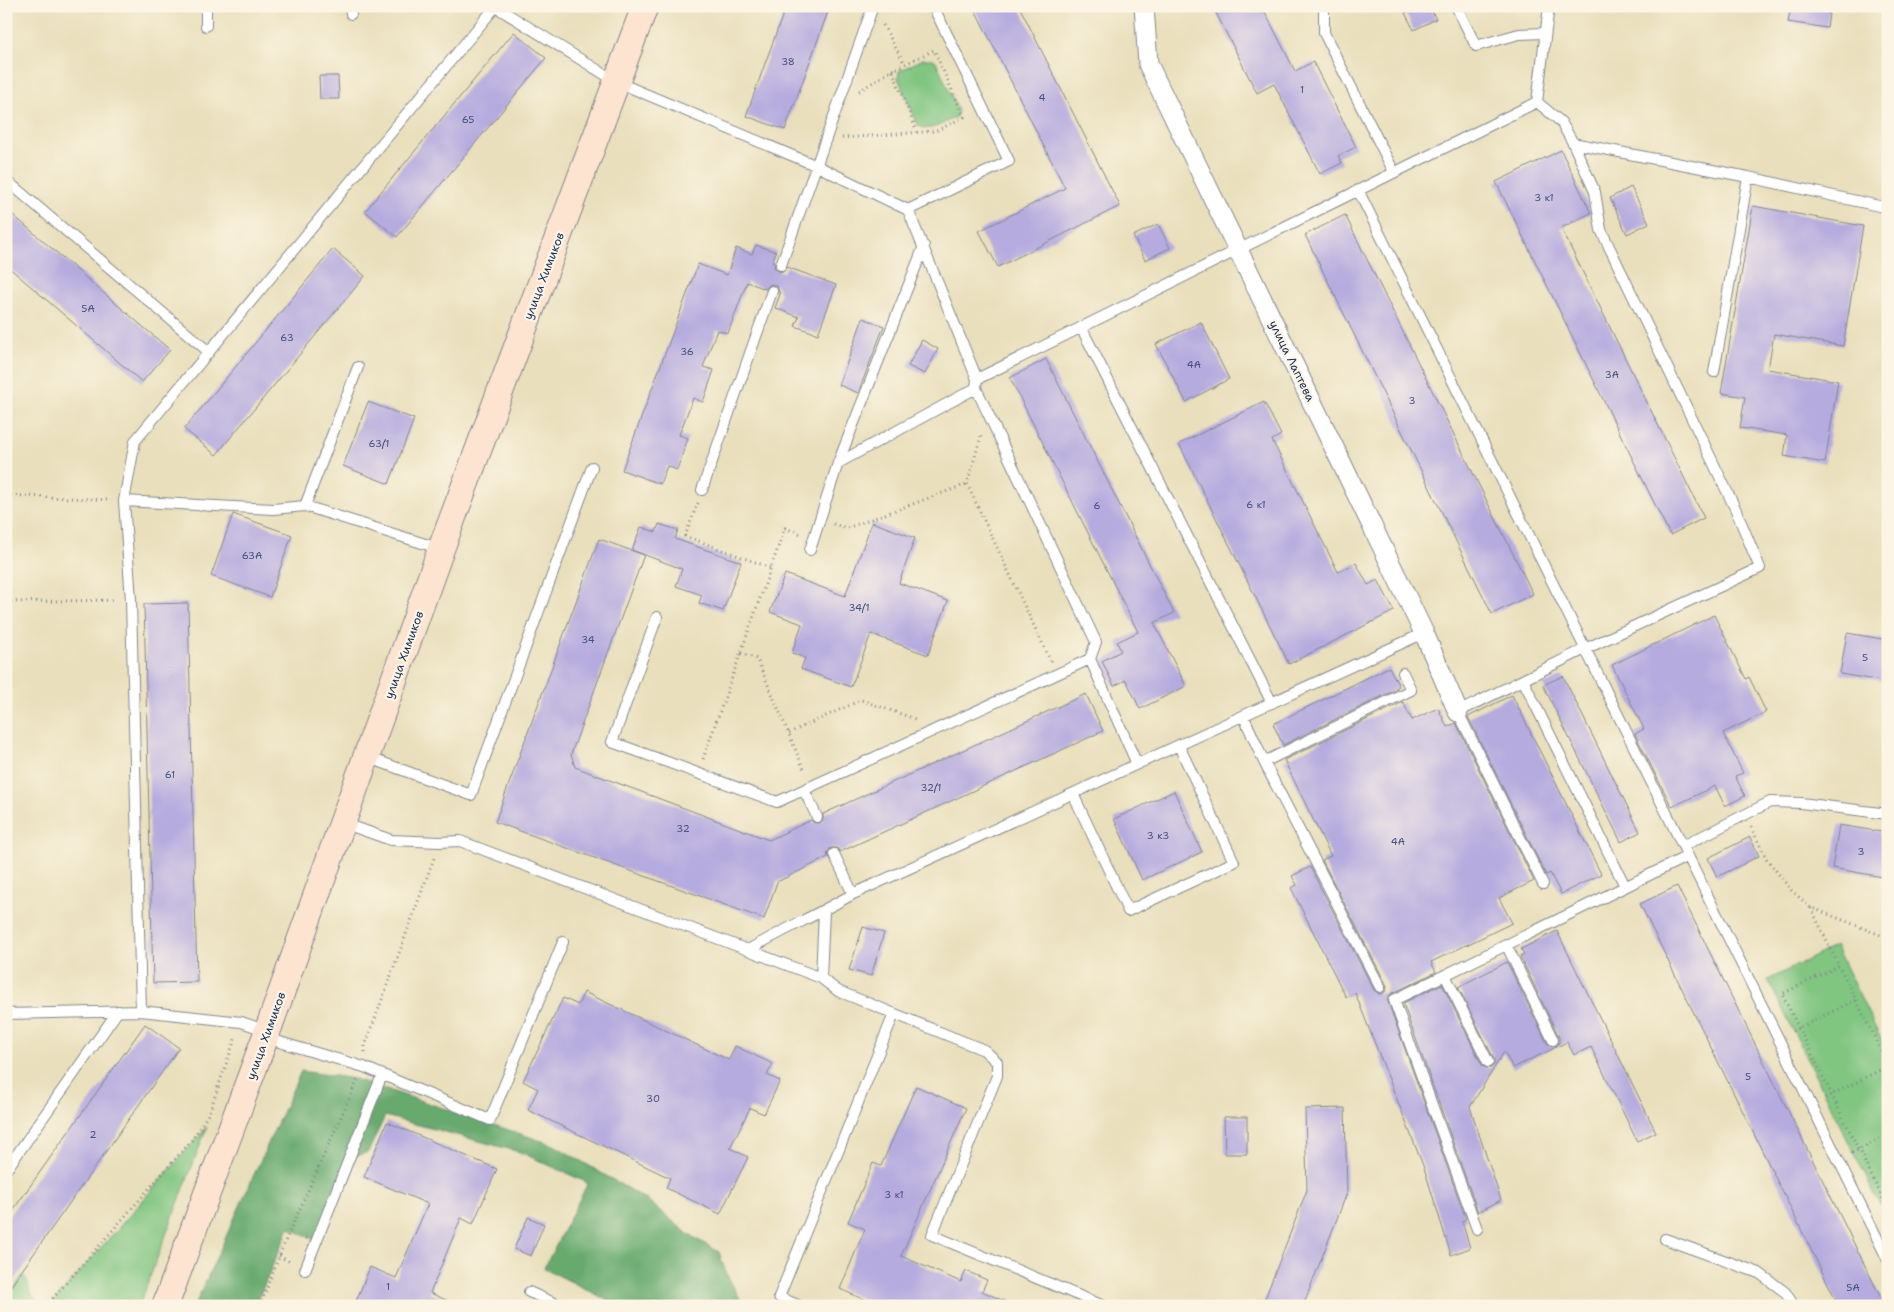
<svg xmlns="http://www.w3.org/2000/svg" width="1894" height="1312" font-family="'Shantell Sans',sans-serif">
  <rect width="100%" height="100%" fill="#fcf5e5"/>
  <filter id="ink" filterUnits="userSpaceOnUse"><feTurbulence type="fractalNoise" baseFrequency=".02" numOctaves="2"/><feDisplacementMap in="SourceGraphic" scale="10" xChannelSelector="R" yChannelSelector="G"/><feConvolveMatrix kernelMatrix="1 2 1 2 8 2 1 2 1" color-interpolation-filters="sRGB"/></filter>
  <filter id="wash" filterUnits="userSpaceOnUse"><feTurbulence type="fractalNoise" baseFrequency=".0096" numOctaves="4" result="noise"/><feDisplacementMap in="SourceGraphic" scale="20" xChannelSelector="R" yChannelSelector="G"/><feGaussianBlur stdDeviation="1.12" result="paint"/><feColorMatrix in="noise" values="0 0 0 0 0 0 0 0 0 0 0 0 0 0 0 0 0 1.4 0 .05"/><feComposite in="paint" operator="in"/></filter>
  <g filter="url(#wash)">
    <rect width="100%" height="100%" fill="#e9dfbc"/>
    <!-- green -->
    <path fill="#80c580" stroke="#4e7a6f" d="M 923,59 L 934,59 L 936,61 L 958,111 L 956,117 C 945,122 929,134 918,125 L 898,78 L 899,71 Z
      M 1835,946 L 1888,1053 L 1888,1221 L 1768,980 Z
      M 207,1127 L 139,1306 L 50,1306 Z
      M 23,1275 C 32,1285 25,1291 38,1301 L 32,1306 L 6,1306 L 6,1299 Z"/>
    <!-- forest -->
    <path fill="#68aa6e" stroke="#426c66" d="M 301,1071 L 355,1079 L 554,1145 L 647,1200 L 688,1234 L 719,1252 L 726,1273 L 744,1306 L 619,1306 L 544,1268 L 588,1183 L 520,1152 L 385,1116 L 368,1152 L 349,1159 L 316,1240 L 289,1228 L 255,1306 L 195,1305 Z"/>
    <g id="blocks">
      <!-- building -->
      <path fill="#b5abdf" d="M 786,6 L 830,6 L 785,130 L 746,116 Z
        M 973,6 L 1019,6 L 1120,206 L 998,267 L 979,231 L 1065,188 Z
        M 1226,6 L 1262,6 L 1295,71 L 1313,62 L 1356,147 L 1338,156 L 1342,163 L 1320,174 L 1274,84 L 1257,93 L 1215,11 Z
        M 1419,6 L 1429,6 L 1436,19 L 1414,30 L 1405,13 Z
        M 1791,6 L 1830,6 L 1827,28 L 1788,22 Z
        M 514,32 L 546,58 L 397,237 L 365,211 Z
        M 319,76 L 338,76 L 339,99 L 320,99 Z
        M 1561,150 L 1591,213 L 1561,228 L 1704,518 L 1670,535 L 1496,182 Z
        M 1631,187 L 1649,223 L 1627,234 L 1610,198 Z
        M 1753,206 L 1863,226 L 1843,346 L 1774,334 L 1768,369 L 1838,381 L 1825,463 L 1784,456 L 1787,435 L 1740,428 L 1745,397 L 1721,393 Z
        M 6,209 L 170,350 L 142,382 L 6,265 Z
        M 1345,215 L 1533,594 L 1492,614 L 1305,235 Z
        M 1158,224 L 1170,248 L 1145,260 L 1133,236 Z
        M 756,245 L 776,252 L 772,262 L 775,263 L 774,267 L 778,271 L 783,272 L 787,267 L 836,285 L 818,334 L 795,326 L 799,317 L 775,308 L 780,294 L 777,286 L 770,284 L 766,289 L 747,282 L 728,333 L 717,330 L 703,367 L 714,370 L 703,402 L 693,398 L 679,435 L 688,438 L 677,470 L 667,466 L 660,484 L 622,470 L 698,264 L 727,275 L 736,248 L 752,254 Z
        M 333,249 L 365,276 L 216,455 L 184,429 Z
        M 863,318 L 884,326 L 858,393 L 839,385 Z
        M 1201,322 L 1229,379 L 1186,402 L 1156,344 Z
        M 922,340 L 938,349 L 925,374 L 908,366 Z
        M 1046,359 L 1174,613 L 1154,623 L 1186,686 L 1140,709 L 1126,680 L 1114,686 L 1102,661 L 1121,651 L 1117,642 L 1138,632 L 1010,378 Z
        M 368,402 L 414,419 L 389,484 L 343,466 Z
        M 1264,402 L 1281,435 L 1272,440 L 1338,572 L 1356,563 L 1368,585 L 1378,580 L 1394,611 L 1289,664 L 1179,444 Z
        M 233,514 L 292,535 L 270,597 L 211,576 Z
        M 872,522 L 915,538 L 899,583 L 948,601 L 928,655 L 871,634 L 851,687 L 801,669 L 805,658 L 792,653 L 802,624 L 770,612 L 785,574 L 845,596 Z
        M 659,524 L 678,530 L 675,539 L 741,562 L 723,611 L 699,603 L 702,595 L 676,586 L 682,569 L 632,550 L 641,527 L 656,532 Z
        M 599,539 L 644,555 L 571,754 L 575,767 L 769,840 L 811,820 L 814,823 L 820,823 L 823,820 L 823,814 L 1086,694 L 1103,731 L 840,852 L 837,848 L 831,848 L 827,853 L 828,857 L 777,882 L 764,919 L 495,822 Z
        M 188,603 L 197,982 L 153,983 L 144,604 Z
        M 1714,615 L 1746,679 L 1749,677 L 1766,712 L 1723,733 L 1743,773 L 1735,776 L 1745,796 L 1725,806 L 1715,786 L 1672,807 L 1635,734 L 1644,729 L 1612,665 Z
        M 1847,633 L 1888,640 L 1888,682 L 1840,674 Z
        M 1389,667 L 1399,686 L 1396,688 L 1397,689 L 1283,745 L 1273,724 Z
        M 1563,676 L 1640,832 L 1621,842 L 1543,685 Z
        M 1512,695 L 1601,874 L 1561,894 L 1550,873 L 1546,875 L 1468,717 Z
        M 1403,702 L 1412,720 L 1438,708 L 1447,727 L 1456,723 L 1534,881 L 1499,898 L 1512,923 L 1431,962 L 1436,972 L 1391,994 L 1387,999 L 1466,1219 L 1462,1221 L 1470,1248 L 1451,1255 L 1424,1168 L 1355,993 L 1346,997 L 1291,888 L 1297,885 L 1292,876 L 1310,867 L 1374,990 L 1379,994 L 1384,993 L 1387,988 L 1386,984 L 1322,860 L 1331,856 L 1284,760 Z
        M 1174,791 L 1202,852 L 1142,880 L 1114,819 Z
        M 1839,825 L 1888,833 L 1888,878 L 1832,868 Z
        M 1750,837 L 1759,856 L 1717,877 L 1708,858 Z
        M 1677,886 L 1756,1046 L 1885,1306 L 1839,1306 L 1640,904 Z
        M 863,927 L 884,933 L 871,976 L 849,970 Z
        M 1557,931 L 1656,1132 L 1637,1141 L 1591,1047 L 1574,1055 L 1567,1042 L 1513,1068 L 1504,1052 L 1470,1107 L 1501,1200 L 1478,1212 L 1403,1003 L 1442,984 L 1482,1065 L 1485,1068 L 1491,1068 L 1494,1065 L 1494,1059 L 1458,987 L 1507,962 L 1547,1043 L 1550,1046 L 1556,1046 L 1559,1043 L 1559,1037 L 1520,956 L 1524,954 L 1521,949 Z
        M 584,992 L 729,1060 L 735,1046 L 773,1064 L 767,1075 L 780,1081 L 764,1114 L 750,1108 L 730,1148 L 748,1157 L 720,1214 L 666,1188 L 670,1178 L 528,1110 L 538,1089 L 523,1081 L 563,998 L 578,1005 Z
        M 145,1024 L 179,1048 L 6,1293 L 6,1220 Z
        M 916,1086 L 966,1108 L 901,1256 L 961,1282 L 966,1271 L 987,1280 L 982,1291 L 1015,1306 L 879,1306 L 840,1289 L 865,1229 L 848,1222 L 873,1163 L 881,1166 Z
        M 1345,1108 L 1347,1193 L 1303,1306 L 1262,1306 L 1307,1190 L 1305,1109 Z
        M 1224,1117 L 1247,1117 L 1247,1154 L 1225,1154 Z
        M 387,1122 L 497,1169 L 473,1224 L 461,1218 L 430,1293 L 460,1306 L 354,1306 L 370,1267 L 396,1278 L 428,1204 L 364,1177 Z
        M 528,1217 L 544,1224 L 531,1256 L 514,1249 Z"/>
    </g>
  </g>
  <g filter="url(#ink)">
    <use href="#blocks" fill-opacity="0" stroke="#82878d" stroke-width="1"/>
    <g fill="none" stroke-linecap="round" stroke-linejoin="round">
      <!-- lane casing -->
      <g stroke="#82878d" stroke-width="12">
        <path id="lane" d="M 206,6 L 206,26
          M 350,6 L 351,14
          M 1324,6 L 1324,33 L 1394,172
          M 1456,6 L 1476,46 L 1519,34 L 1545,33
          M 496,7 L 617,82 L 817,166 L 908,210 L 977,379 L 976,388 L 1096,642 L 1090,659 L 777,802 L 612,742 L 657,617
          M 1537,102 L 1561,122 L 1573,143 L 1595,192 L 1601,230 L 1735,508 L 1760,568 L 1585,649 L 1458,712 L 1543,884
          M 1537,102 L 1549,6
          M 1573,143 L 1748,177 L 1714,372
          M 1748,177 L 1888,208
          M 6,180 L 209,352
          M 1358,190 L 1888,1260
          M 908,210 L 1009,161 L 933,6
          M 781,265 L 873,6
          M 1081,327 L 1272,703
          M 977,379 L 1537,102
          M 838,463 L 976,388
          M 702,490 L 772,291
          M 124,501 L 273,509 L 305,506 L 441,549
          M 305,506 L 358,367
          M 810,550 L 838,463 L 924,246
          M 1090,659 L 1137,764
          M 1523,680 L 1625,886
          M 1244,717 L 1264,762 L 1380,987
          M 367,757 L 471,795 L 592,467
          M 1264,762 L 1411,690 L 1403,673
          M 804,790 L 817,817
          M 1073,794 L 1128,911 L 1234,862 L 1179,746
          M 343,823 L 391,840 L 439,842 L 460,841 L 748,950 C 783,930 818,914 853,894 L 1424,633
          M 1683,846 L 1770,802 L 1801,803 L 1888,814
          M 834,854 L 853,894
          M 1506,944 L 1553,1040
          M 748,950 L 821,978 L 838,991 L 984,1050 L 997,1062 L 997,1076 L 932,1235 L 1104,1306
          M 1445,975 L 1488,1062
          M 821,978 L 824,911
          M 141,1011 L 131,600 L 124,501 L 135,441 L 496,6
          M 6,1014 L 141,1011 L 241,1022 L 268,1031
          M 266,1038 L 364,1067 L 490,1120 L 563,942
          M 6,1170 L 118,1011
          M 1477,1229 L 1394,1000 L 1688,856
          M 1665,1239 L 1759,1273 L 1785,1292 L 1794,1306
          M 305,1270 L 382,1075
          M 529,1292 L 561,1306
          M 800,1306 L 779,1297 L 894,1014"/>
      </g>
      <!-- street casing -->
      <g stroke="#82878d" stroke-width="21">
        <path id="street" d="M 1144,6 L 1148,64 L 1424,633 L 1458,712"/>
      </g>
      <!-- secondary casing -->
      <g stroke="#82878d" stroke-width="28">
        <path id="secondary" d="M 165,1306 L 265,1038 L 441,549 L 645,6"/>
      </g>
      <!-- path -->
      <path stroke="#82878d" stroke-width="3" stroke-dasharray="1 4" stroke-linecap="butt" d="M 883,25 L 905,64
        M 859,91 L 894,69
        M 842,138 L 936,131 L 964,117 L 934,50 L 895,69 L 893,72 L 917,132
        M 981,436 L 967,484 L 1051,662
        M 6,495 L 111,500
        M 698,503 L 685,536 L 771,568
        M 833,524 L 847,528 L 967,484
        M 6,602 L 116,600
        M 741,653 L 757,659 L 805,772
        M 789,733 L 861,700 L 918,720
        M 703,759 L 785,528 L 801,534
        M 1751,827 L 1766,858 L 1791,890 L 1810,907 L 1888,938
        M 1811,908 L 1839,966
        M 1792,1031 L 1856,1000
        M 365,1052 L 365,1046 L 434,858
        M 1888,1064 L 1839,966 L 1782,994 L 1888,1209
        M 1825,1098 L 1888,1066
        M 1852,1153 L 1888,1135
        M 279,1256 L 292,1263
        M 46,1306 L 192,1140 L 209,1113 L 236,1036
        M 260,1306 L 284,1244 L 358,1079"/>
      <!-- lane -->
      <use href="#lane" stroke="#fff" stroke-width="10"/>
      <!-- street -->
      <use href="#street" stroke="#fff" stroke-width="19"/>
      <!-- secondary -->
      <use href="#secondary" stroke="#fde4d1" stroke-width="26"/>
    </g>
  </g>
  <g text-anchor="middle" dominant-baseline="central" stroke-width="4.5" stroke-linejoin="round" paint-order="stroke">
    <!-- number labels -->
    <g font-size="10" fill="#424e7e">
      <text x="788" y="61">38</text>
      <text x="1302" y="89">1</text>
      <text x="1042" y="97">4</text>
      <text x="468" y="119">65</text>
      <text x="1544" y="197">3 к1</text>
      <text x="88" y="308">5А</text>
      <text x="287" y="337">63</text>
      <text x="687" y="351">36</text>
      <text x="1194" y="364">4А</text>
      <text x="1612" y="374">3А</text>
      <text x="1412" y="400">3</text>
      <text x="379" y="443">63/1</text>
      <text x="1256" y="504">6 к1</text>
      <text x="1097" y="505">6</text>
      <text x="252" y="555">63А</text>
      <text x="859" y="607">34/1</text>
      <text x="588" y="639">34</text>
      <text x="1865" y="657">5</text>
      <text x="170" y="774">61</text>
      <text x="931" y="787">32/1</text>
      <text x="683" y="828">32</text>
      <text x="1158" y="835">3 к3</text>
      <text x="1398" y="841">4А</text>
      <text x="1861" y="851">3</text>
      <text x="1748" y="1076">5</text>
      <text x="653" y="1098">30</text>
      <text x="93" y="1134">2</text>
      <text x="894" y="1194">3 к1</text>
      <text x="388" y="1286">1</text>
      <text x="1853" y="1287">5А</text>
    </g>
    <!-- street labels -->
    <g font-size="12" fill="#1b2f5e" stroke="#fcf5e5">
      <text transform="translate(544 276) rotate(-69)">улица Химиков</text>
      <text transform="translate(1292 361) rotate(64)">улица Лаптева</text>
      <text transform="translate(404 655) rotate(-70)">улица Химиков</text>
      <text transform="translate(266 1036) rotate(-70)">улица Химиков</text>
    </g>
  </g>
  <!-- margin -->
  <rect width="1894" height="1312" fill="none" stroke="#fcf5e5" stroke-width="25"/>
</svg>
